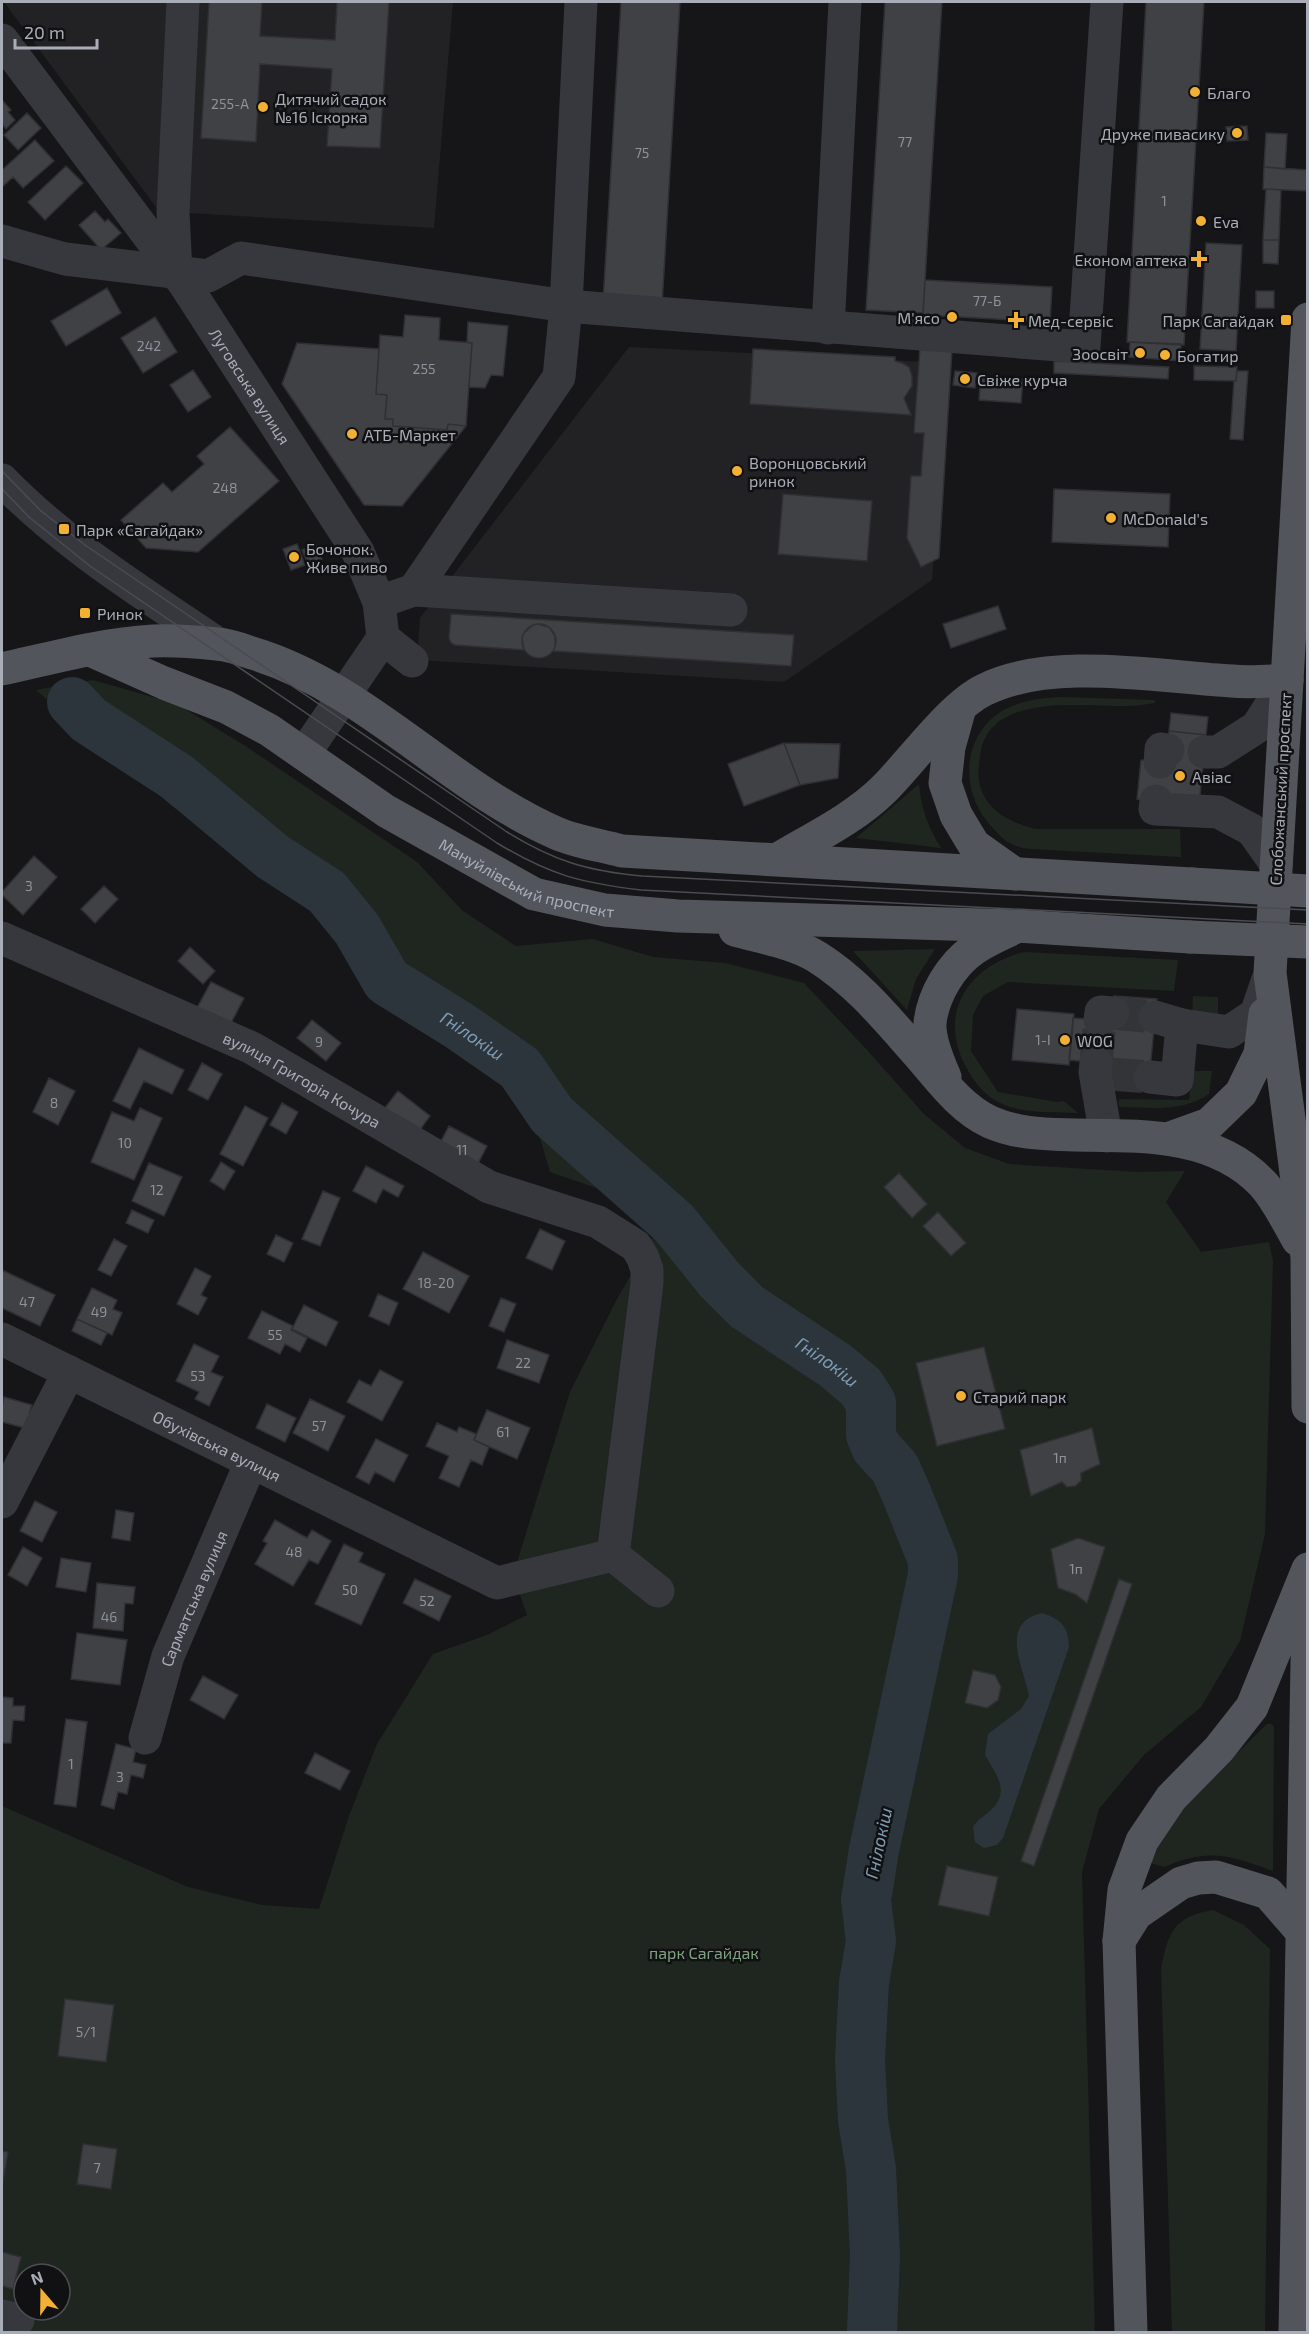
<svg xmlns="http://www.w3.org/2000/svg" width="1309" height="2334" font-family="'Exo 2',sans-serif">
  <rect width="100%" height="100%" fill="#161618"/>
  <!-- built -->
  <path fill="#222225" d="M 4,2 L 453,2 L 434,228 L 173,212 L 161,214 Z
    M 629,347 L 948,363 L 932,580 L 784,682 L 417,660 L 420,618 Z"/>
  <!-- green -->
  <path fill="#1e261f" fill-rule="evenodd" d="M 93,680 L 177,704 L 247,747 L 417,862 L 463,911 L 516,946 L 593,939 L 653,957 L 725,963 L 804,983 L 868,1051 L 924,1114 L 965,1148 L 1009,1164 L 1137,1172 L 1185,1171 L 1166,1202 L 1201,1252 L 1269,1242 L 1273,1261 L 1265,1534 L 1240,1641 L 1201,1707 L 1144,1755 L 1099,1809 L 1082,1872 L 1095,2332 L 2,2332 L 2,1806 L 188,1887 L 262,1905 L 319,1909 L 349,1816 L 377,1744 L 433,1654 L 487,1635 L 527,1615 L 513,1575 L 570,1392 L 617,1299 L 659,1227 L 628,1199 L 550,1172 L 535,1121 L 487,1046 L 397,976 L 339,913 L 304,883 L 173,807 L 36,690 ZM 24,2274 L 60,2274 L 60,2310 L 24,2310 Z
    M 1062,697 L 1155,700 L 1155,703 C 1146,704 1137,706 1128,706 C 1085,707 994,692 981,750 C 979,761 977,774 980,786 C 988,812 1010,822 1035,829 L 1180,829 L 1181,857 L 1030,849 C 1024,848 1017,847 1012,844 C 1004,841 997,833 991,826 C 962,795 960,743 996,715 C 1015,701 1039,698 1062,697 Z
    M 919,784 C 921,808 928,827 941,848 L 856,838 Z
    M 935,949 L 916,979 L 907,1010 L 853,951 Z
    M 1024,952 L 1178,960 L 1174,991 L 1008,982 L 983,996 L 973,1015 L 971,1051 L 998,1092 L 1057,1102 L 1064,1101 L 1078,1113 C 1053,1112 1023,1114 1000,1103 C 985,1096 974,1082 966,1067 C 937,1013 968,966 1024,952 Z
    M 1193,996 L 1218,997 L 1218,1021 L 1192,1017 Z
    M 1192,1071 L 1212,1071 L 1209,1094 C 1180,1113 1153,1107 1120,1107 L 1118,1104 L 1119,1100 L 1122,1099 L 1189,1100 Z
    M 1267,1724 L 1272,1724 L 1274,1728 L 1273,1871 C 1229,1855 1209,1848 1164,1867 L 1151,1863 L 1158,1842 L 1168,1821 Z
    M 1213,1910 L 1244,1925 L 1270,1949 L 1265,2332 L 1172,2332 L 1161,1969 C 1168,1933 1173,1917 1213,1910 Z"/>
  <!-- water -->
  <path fill="#2c353c" d="M 1042,1613 C 1061,1619 1069,1627 1069,1647 L 1003,1838 L 997,1845 L 984,1848 L 975,1842 L 973,1827 C 977,1820 984,1816 990,1811 C 1012,1791 995,1773 985,1755 L 988,1734 L 1021,1709 L 1029,1696 C 1024,1668 998,1623 1042,1613 Z"/>
  <g fill="none" stroke-linecap="round" stroke-linejoin="round">
    <!-- river -->
    <path stroke="#2c353c" stroke-width="50" id="s1" d="M 72,702 L 89,720 L 177,777 L 273,857 L 327,892 L 357,929 L 387,981 L 458,1025 L 520,1068 L 552,1115 L 674,1223 L 719,1279 L 747,1307 L 836,1366 L 861,1387 L 871,1403 L 871,1435 L 876,1447 L 895,1468 L 907,1495 L 933,1560 L 933,1575 L 874,1850 L 866,1900 L 871,1941 L 864,1983 L 860,2059 L 863,2120 L 871,2169 L 875,2255 L 872,2332"/>
  </g>
  <!-- building -->
  <path fill="#404145" stroke="#303034" stroke-width="1.5" d="M 209,2 L 262,2 L 260,36 L 335,40 L 337,2 L 389,2 L 380,148 L 327,146 L 332,69 L 260,64 L 256,142 L 201,138 Z
    M 621,2 L 680,2 L 662,305 L 603,302 Z
    M 885,2 L 942,2 L 923,313 L 866,310 Z
    M 1146,2 L 1204,2 L 1184,345 L 1127,342 Z
    M 2,100 L 11,110 L 8,112 L 15,120 L 6,129 L 2,124 Z
    M 27,113 L 41,128 L 18,150 L 4,135 Z
    M 1247,126 L 1248,140 L 1227,141 L 1226,127 Z
    M 1266,133 L 1287,134 L 1285,169 L 1264,167 Z
    M 35,140 L 54,161 L 23,188 L 13,177 L 2,187 L 2,170 Z
    M 66,166 L 83,183 L 45,220 L 28,202 Z
    M 1264,167 L 1308,170 L 1308,191 L 1263,189 Z
    M 1266,189 L 1281,190 L 1279,240 L 1263,240 Z
    M 95,211 L 105,222 L 108,219 L 121,233 L 101,250 L 79,225 Z
    M 1263,240 L 1279,240 L 1278,264 L 1263,263 Z
    M 1206,243 L 1242,245 L 1236,351 L 1200,349 Z
    M 925,280 L 1052,287 L 1050,322 L 923,315 Z
    M 107,288 L 121,313 L 66,346 L 51,321 Z
    M 1256,291 L 1274,291 L 1274,308 L 1256,308 Z
    M 405,315 L 440,318 L 439,340 L 472,343 L 466,426 L 448,424 L 447,430 L 393,426 L 393,419 L 385,419 L 387,395 L 376,394 L 380,335 L 403,337 Z
    M 155,317 L 177,352 L 143,373 L 121,338 Z
    M 468,322 L 508,326 L 503,376 L 491,375 L 485,388 L 469,387 L 472,343 L 467,342 Z
    M 1130,342 L 1181,344 L 1181,361 L 1129,357 Z
    M 297,343 L 379,349 L 376,394 L 387,395 L 385,419 L 393,419 L 393,426 L 447,430 L 448,424 L 466,426 L 402,506 L 364,505 L 282,384 Z
    M 920,347 L 952,350 L 939,558 L 921,567 L 907,538 L 911,476 L 921,476 L 924,433 L 914,433 Z
    M 753,349 L 895,357 L 895,361 L 902,363 L 909,367 L 912,376 L 912,386 L 904,398 L 911,415 L 750,404 Z
    M 1054,361 L 1169,367 L 1168,379 L 1054,373 Z
    M 1194,366 L 1237,367 L 1236,381 L 1194,380 Z
    M 193,370 L 211,397 L 188,412 L 170,385 Z
    M 955,371 L 977,373 L 975,388 L 953,385 Z
    M 1237,371 L 1248,371 L 1243,440 L 1230,439 L 1234,381 L 1236,381 Z
    M 981,376 L 1023,379 L 1021,403 L 979,400 Z
    M 230,427 L 279,481 L 198,552 L 146,548 L 121,520 L 163,483 L 172,492 L 204,464 L 197,456 Z
    M 1054,489 L 1170,494 L 1168,547 L 1052,542 Z
    M 783,494 L 872,501 L 867,561 L 778,554 Z
    M 297,544 L 305,565 L 291,570 L 283,549 Z
    M 316,544 L 322,559 L 308,564 L 302,550 Z
    M 998,606 L 1006,629 L 951,648 L 943,624 Z
    M 451,614 L 794,635 L 791,666 L 553,651 L 555,647 L 555,636 L 549,627 L 538,624 L 533,625 L 524,633 L 522,638 L 524,650 L 455,645 L 451,643 L 449,638 Z
    M522 641a17 17 0 1 1 34 0a17 17 0 1 1-34 0Z
    M 1171,713 L 1208,717 L 1206,735 L 1169,731 Z
    M 1169,731 L 1206,735 L 1199,805 L 1137,799 L 1141,760 L 1166,763 Z
    M 784,743 L 800,785 L 744,806 L 728,764 Z
    M 784,743 L 840,744 L 838,778 L 800,785 Z
    M 34,856 L 57,877 L 23,915 L 2,895 L 2,892 Z
    M 104,886 L 118,899 L 95,923 L 81,909 Z
    M 190,947 L 215,971 L 203,984 L 178,961 Z
    M 211,982 L 244,998 L 230,1025 L 197,1008 Z
    M 1114,996 L 1157,999 L 1148,1090 L 1109,1087 L 1111,1064 L 1069,1060 L 1073,1018 L 1112,1021 Z
    M 1017,1009 L 1074,1014 L 1069,1065 L 1012,1060 Z
    M 312,1020 L 341,1043 L 326,1061 L 297,1038 Z
    M 139,1048 L 184,1070 L 172,1094 L 144,1081 L 130,1109 L 113,1101 Z
    M 202,1063 L 222,1074 L 208,1100 L 188,1090 Z
    M 49,1078 L 75,1091 L 58,1125 L 33,1112 Z
    M 398,1091 L 430,1116 L 414,1138 L 381,1113 Z
    M 282,1103 L 298,1112 L 286,1134 L 270,1125 Z
    M 245,1106 L 268,1118 L 243,1166 L 220,1154 Z
    M 140,1108 L 162,1118 L 134,1180 L 91,1162 L 112,1112 L 134,1121 Z
    M 449,1126 L 487,1146 L 474,1171 L 436,1151 Z
    M 221,1162 L 235,1171 L 224,1190 L 210,1181 Z
    M 149,1163 L 182,1177 L 164,1216 L 132,1201 Z
    M 366,1166 L 404,1186 L 398,1197 L 383,1189 L 376,1203 L 353,1191 Z
    M 899,1173 L 927,1204 L 912,1218 L 884,1187 Z
    M 323,1191 L 340,1198 L 320,1246 L 302,1239 Z
    M 132,1210 L 154,1220 L 148,1233 L 126,1223 Z
    M 938,1212 L 966,1243 L 951,1256 L 923,1226 Z
    M 540,1229 L 565,1241 L 552,1270 L 526,1258 Z
    M 276,1235 L 293,1243 L 284,1262 L 267,1254 Z
    M 114,1239 L 127,1246 L 111,1276 L 98,1270 Z
    M 423,1252 L 469,1276 L 449,1313 L 403,1289 Z
    M 195,1268 L 211,1276 L 201,1295 L 207,1298 L 198,1315 L 177,1304 Z
    M 2,1270 L 55,1295 L 40,1326 L 2,1308 Z
    M 92,1288 L 117,1300 L 113,1309 L 122,1313 L 112,1335 L 77,1319 Z
    M 378,1294 L 398,1303 L 389,1325 L 369,1316 Z
    M 501,1298 L 516,1304 L 504,1332 L 489,1326 Z
    M 304,1305 L 338,1322 L 326,1346 L 292,1329 Z
    M 262,1311 L 293,1326 L 291,1330 L 307,1338 L 300,1352 L 285,1344 L 280,1354 L 248,1338 Z
    M 77,1319 L 107,1333 L 101,1345 L 72,1331 Z
    M 507,1340 L 549,1355 L 539,1383 L 497,1368 Z
    M 194,1344 L 219,1356 L 211,1372 L 223,1377 L 209,1406 L 195,1399 L 199,1392 L 176,1381 Z
    M 984,1347 L 1005,1429 L 937,1446 L 916,1363 Z
    M 380,1370 L 403,1382 L 382,1421 L 347,1402 L 359,1380 L 371,1386 Z
    M 4,1397 L 32,1405 L 25,1428 L 2,1422 L 2,1406 Z
    M 310,1399 L 345,1416 L 328,1451 L 293,1433 Z
    M 267,1404 L 296,1418 L 285,1442 L 256,1428 Z
    M 487,1410 L 530,1428 L 517,1459 L 474,1440 Z
    M 437,1423 L 457,1432 L 459,1427 L 476,1434 L 474,1440 L 489,1447 L 482,1465 L 471,1460 L 459,1487 L 439,1478 L 449,1456 L 426,1446 Z
    M 1092,1428 L 1100,1464 L 1081,1473 L 1081,1481 L 1075,1486 L 1067,1487 L 1062,1482 L 1031,1496 L 1020,1450 Z
    M 376,1439 L 408,1455 L 394,1482 L 375,1472 L 369,1484 L 356,1477 Z
    M 35,1501 L 57,1512 L 42,1542 L 20,1531 Z
    M 116,1510 L 134,1513 L 130,1541 L 112,1538 Z
    M 275,1520 L 307,1538 L 312,1530 L 331,1541 L 318,1564 L 309,1560 L 293,1586 L 255,1564 L 267,1543 L 263,1541 Z
    M 1078,1538 L 1105,1547 L 1087,1603 L 1075,1594 L 1058,1588 L 1051,1549 Z
    M 344,1544 L 363,1553 L 359,1562 L 385,1574 L 361,1625 L 315,1604 Z
    M 23,1547 L 42,1558 L 27,1586 L 8,1575 Z
    M 61,1558 L 91,1563 L 86,1592 L 56,1587 Z
    M 415,1579 L 451,1596 L 439,1621 L 403,1603 Z
    M 1119,1579 L 1132,1584 L 1034,1866 L 1021,1861 Z
    M 97,1583 L 135,1587 L 133,1604 L 125,1603 L 123,1631 L 93,1628 Z
    M 77,1633 L 127,1640 L 120,1685 L 71,1679 Z
    M 973,1670 L 995,1675 L 1001,1687 L 998,1700 L 987,1708 L 965,1703 Z
    M 203,1676 L 238,1695 L 224,1719 L 190,1700 Z
    M 2,1697 L 13,1698 L 13,1706 L 25,1706 L 24,1721 L 13,1720 L 11,1743 L 2,1743 Z
    M 66,1719 L 87,1722 L 76,1807 L 54,1804 Z
    M 116,1744 L 136,1749 L 133,1762 L 146,1765 L 143,1778 L 131,1775 L 127,1794 L 118,1792 L 114,1809 L 101,1805 Z
    M 315,1753 L 350,1771 L 340,1790 L 305,1773 Z
    M 947,1866 L 998,1877 L 989,1916 L 938,1905 Z
    M 65,1999 L 114,2005 L 106,2062 L 58,2056 Z
    M 83,2144 L 117,2149 L 111,2189 L 77,2184 Z
    M 2,2151 L 8,2152 L 2,2187 Z
    M 2,2252 L 21,2257 L 13,2289 L 2,2286 Z"/>
  <g fill="none" stroke-linecap="round" stroke-linejoin="round">
    <!-- minor-tunnel -->
    <path stroke="#333438" stroke-width="33" stroke-dasharray="33 16" stroke-linecap="butt" d="M 1113,1013 L 1155,1017
      M 1096,1063 L 1100,1020
      M 1110,1074 L 1150,1077"/>
    <!-- minor -->
    <g stroke="#37383d" stroke-width="33">
      <path id="s2" d="M 2,40 L 184,283 L 358,552 L 379,602 L 383,638 L 304,754"/>
      <path d="M 2,241 L 65,259 L 208,276 L 241,258 L 566,306 L 1084,347 L 1107,2"/>
      <path d="M 176,273 L 173,212 L 183,2"/>
      <path d="M 828,328 L 845,2"/>
      <path d="M 2,480 C 65,545 143,593 218,644"/>
      <path d="M 414,590 L 731,610"/>
      <path d="M 379,602 L 414,590 L 559,377 L 566,306 L 581,2"/>
      <path d="M 383,638 L 412,661"/>
      <path d="M 1204,752 L 1218,752 L 1257,727 L 1287,680"/>
      <path d="M 1160,762 L 1161,749 L 1168,750"/>
      <path d="M 1156,801 L 1155,809 L 1218,812 L 1252,830 L 1276,864"/>
      <path id="s3" d="M 2,938 L 252,1048 L 489,1187 L 598,1222 L 636,1246 L 643,1258 L 647,1270 L 647,1283 L 613,1555"/>
      <path d="M 1155,1017 L 1182,1025 L 1229,1032 L 1256,1014 L 1267,982"/>
      <path d="M 1100,1020 L 1101,1012 L 1113,1013"/>
      <path d="M 1096,1063 L 1095,1072 L 1106,1136"/>
      <path d="M 1150,1077 L 1177,1080 L 1182,1025"/>
      <path id="s4" d="M 2,1339 L 497,1583 L 613,1555 L 658,1591"/>
      <path d="M 2,1502 L 69,1372"/>
      <path id="s5" d="M 145,1738 L 168,1656 L 251,1462"/>
      <path d="M 2,2316 L 18,2320"/>
    </g>
    <!-- major -->
    <g stroke="#53555c" stroke-width="33">
      <path d="M 1308,319 L 1270,973 L 1307,1257 L 1308,1407"/>
      <path id="s6" d="M 90,650 L 164,683 L 226,707 L 269,730 L 386,811 L 534,894 L 605,910 L 678,916 L 1017,926 L 1190,937"/>
      <path d="M 2,669 C 51,658 102,644 153,641 C 174,640 197,642 217,644 C 229,645 241,649 252,653 C 366,687 448,786 556,833 C 576,842 600,845 622,851 L 1192,884"/>
      <path d="M 959,711 L 949,747 L 945,783 L 956,815 L 974,845 L 1015,874"/>
      <path d="M 778,859 C 813,838 855,818 884,789 C 912,761 951,706 984,690 C 1051,656 1159,677 1232,681 C 1250,683 1269,681 1287,680"/>
      <path d="M 735,930 C 760,937 795,943 817,957 C 857,982 887,1019 918,1054 C 939,1078 960,1108 990,1122 C 1017,1134 1045,1134 1074,1135 C 1139,1136 1213,1132 1262,1183 C 1277,1199 1287,1221 1298,1240"/>
      <path d="M 945,1077 C 938,1061 929,1040 930,1023 C 933,995 951,965 974,949 C 987,940 1002,934 1016,927"/>
      <path d="M 1170,1138 L 1209,1124 L 1241,1093 L 1260,1054 L 1265,1014"/>
      <path d="M 1119,1941 L 1136,1914 L 1181,1883 L 1198,1878 L 1216,1877 L 1268,1893 L 1301,1931"/>
      <path d="M 1131,2332 L 1119,1941 L 1124,1890 L 1142,1841 L 1171,1798 L 1219,1749 L 1252,1707 L 1308,1569"/>
      <path d="M 1295,2332 L 1308,1607"/>
    </g>
    <!-- tram -->
    <path stroke="#4a4c52" stroke-width="1.5" d="M 2,471 L 41,511 L 85,545 L 507,832 C 554,861 587,871 642,876 L 1308,910
      M 2,489 L 29,517 L 90,566 L 497,843 C 550,875 581,883 641,890 L 1308,924"/>
    <!-- major-bridge -->
    <path stroke="#53555c" stroke-width="33" d="M 1192,884 L 1308,891
      M 1190,937 L 1308,942"/>
  </g>
  <!-- markers -->
  <g fill="#f2b134" stroke="#111113" stroke-width="2">
    <circle cx="1195" cy="92" r="6"/>
    <circle cx="263" cy="107" r="6"/>
    <circle cx="1237" cy="133" r="6"/>
    <circle cx="1201" cy="221" r="6"/>
    <path d="M1196 250h6v6h6v6h-6v6h-6v-6h-6v-6h6z"/>
    <circle cx="952" cy="317" r="6"/>
    <path d="M1013 311h6v6h6v6h-6v6h-6v-6h-6v-6h6z"/>
    <rect x="1280" y="314" width="12" height="12" rx="3"/>
    <circle cx="1140" cy="353" r="6"/>
    <circle cx="1165" cy="355" r="6"/>
    <circle cx="965" cy="379" r="6"/>
    <circle cx="352" cy="434" r="6"/>
    <circle cx="737" cy="471" r="6"/>
    <circle cx="1111" cy="518" r="6"/>
    <rect x="58" y="523" width="12" height="12" rx="3"/>
    <circle cx="294" cy="557" r="6"/>
    <rect x="79" y="607" width="12" height="12" rx="3"/>
    <circle cx="1180" cy="776" r="6"/>
    <circle cx="1065" cy="1040" r="6"/>
    <circle cx="961" cy="1396" r="6"/>
  </g>
  <g text-anchor="middle" dominant-baseline="central" stroke-width="5" stroke-linejoin="round" paint-order="stroke">
    <!-- number labels -->
    <g font-size="14" fill="#8e929b">
      <text x="230" y="103">255-А</text>
      <text x="905" y="141">77</text>
      <text x="642" y="152">75</text>
      <text x="1164" y="200">1</text>
      <text x="987" y="300">77-Б</text>
      <text x="149" y="345">242</text>
      <text x="424" y="368">255</text>
      <text x="225" y="487">248</text>
      <text x="29" y="885">3</text>
      <text x="1043" y="1039">1-І</text>
      <text x="319" y="1041">9</text>
      <text x="54" y="1102">8</text>
      <text x="125" y="1142">10</text>
      <text x="462" y="1149">11</text>
      <text x="157" y="1189">12</text>
      <text x="436" y="1282">18-20</text>
      <text x="27" y="1301">47</text>
      <text x="99" y="1311">49</text>
      <text x="275" y="1334">55</text>
      <text x="523" y="1362">22</text>
      <text x="198" y="1375">53</text>
      <text x="319" y="1425">57</text>
      <text x="503" y="1431">61</text>
      <text x="1060" y="1457">1п</text>
      <text x="294" y="1551">48</text>
      <text x="1076" y="1568">1п</text>
      <text x="350" y="1589">50</text>
      <text x="427" y="1600">52</text>
      <text x="109" y="1616">46</text>
      <text x="71" y="1763">1</text>
      <text x="120" y="1776">3</text>
      <text x="86" y="2031">5/1</text>
      <text x="97" y="2167">7</text>
    </g>
    <!-- poi labels -->
    <g font-size="16" fill="#a8adb8" stroke="#111113" text-anchor="start">
      <text x="1207" y="92">Благо</text>
      <text x="275" y="98">Дитячий садок<tspan x="275" dy="18">№16 Іскорка</tspan></text>
      <text x="1225" y="133" text-anchor="end">Друже пивасику</text>
      <text x="1213" y="221">Eva</text>
      <text x="1187" y="259" text-anchor="end">Економ аптека</text>
      <text x="940" y="317" text-anchor="end">М'ясо</text>
      <text x="1028" y="320">Мед-сервіс</text>
      <text x="1274" y="320" text-anchor="end">Парк Сагайдак</text>
      <text x="1128" y="353" text-anchor="end">Зоосвіт</text>
      <text x="1177" y="355">Богатир</text>
      <text x="977" y="379">Свіже курча</text>
      <text x="364" y="434">АТБ-Маркет</text>
      <text x="749" y="462">Воронцовський<tspan x="749" dy="18">ринок</tspan></text>
      <text x="1123" y="518">McDonald's</text>
      <text x="76" y="529">Парк «Сагайдак»</text>
      <text x="306" y="548">Бочонок.<tspan x="306" dy="18">Живе пиво</tspan></text>
      <text x="97" y="613">Ринок</text>
      <text x="1192" y="776">Авіас</text>
      <text x="1077" y="1040">WOG</text>
      <text x="973" y="1396">Старий парк</text>
    </g>
    <!-- street labels -->
    <g font-size="16" fill="#a8adb8" stroke="#111113">
      <text stroke="none"><textPath href="#s2" startOffset="426">Луговська вулиця</textPath></text>
      <text transform="translate(1280 789) rotate(-87)">Слобожанський проспект</text>
      <text stroke="none"><textPath href="#s6" startOffset="496">Мануйлівський проспект</textPath></text>
      <text stroke="none"><textPath href="#s3" startOffset="332">вулиця Григорія Кочура</textPath></text>
      <text stroke="none"><textPath href="#s4" startOffset="240">Обухівська вулиця</textPath></text>
      <text stroke="none"><textPath href="#s5" startOffset="148">Сарматська вулиця</textPath></text>
    </g>
    <!-- park labels -->
    <g font-size="16" fill="#7fa381" stroke="#111113">
      <text x="704" y="1952">парк Сагайдак</text>
    </g>
    <!-- water labels -->
    <g font-size="18" font-style="italic" fill="#7f9bb3" stroke="#111113">
      <text stroke="none"><textPath href="#s1" startOffset="528">Гнілокіш</textPath></text>
      <text stroke="none"><textPath href="#s1" startOffset="1014">Гнілокіш</textPath></text>
      <text transform="translate(878 1843) rotate(-78)">Гнілокіш</text>
    </g>
  </g>
  <!-- border -->
  <rect width="1309" height="2334" fill="none" stroke="#a8adb8" stroke-width="6"/>
  <!-- north arrow -->
  <g transform="translate(42 2292) rotate(340)"><circle r="28" fill="#111113" stroke="#4d4f55" stroke-width="1.5"/>
  <path d="M0-4.5L10 22L0 15L-10 22Z" fill="#f2b134"/>
  <text y="-9" font-size="16" font-weight="bold" text-anchor="middle" fill="#a8adb8">N</text>
  </g>
  <!-- scale -->
  <path d="M15 39v9h82v-9" fill="none" stroke="#a8adb8" stroke-width="3"/>
  <text x="24" y="39" font-size="18" fill="#a8adb8" stroke="#111113" stroke-width="4.5" paint-order="stroke">20 m</text>
</svg>
